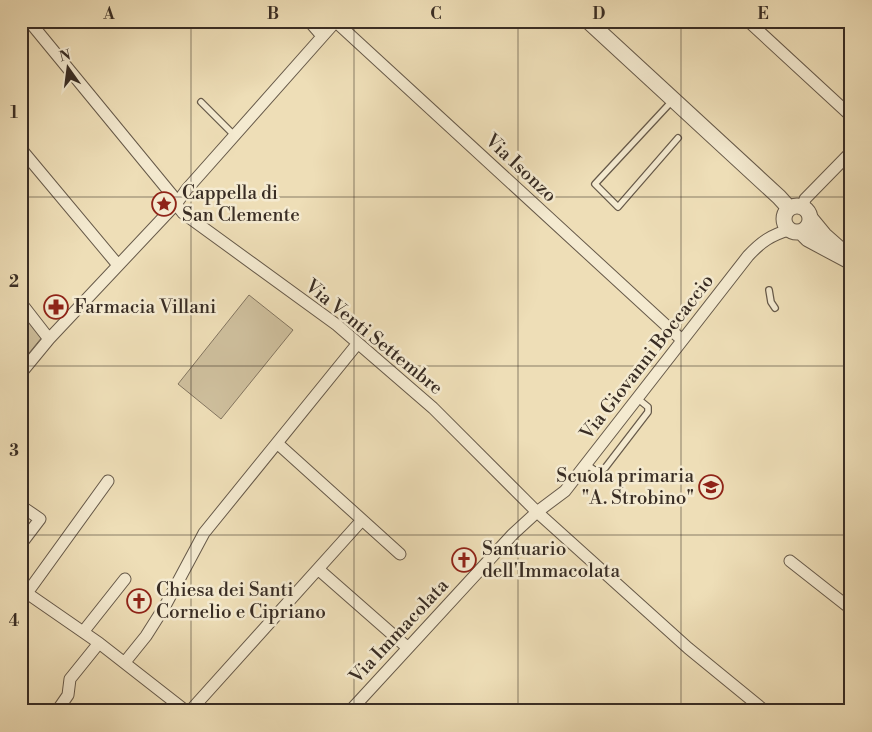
<svg xmlns="http://www.w3.org/2000/svg" width="872" height="732" font-family="'Libre Bodoni',serif">
  <rect width="100%" height="100%" fill="#eedeb7"/>
  <filter id="stains"><feTurbulence type="fractalNoise" baseFrequency=".004" numOctaves="4"/><feColorMatrix values="0 0 0 0 .2 0 0 0 0 .09 0 0 0 0 .02 0 0 0 .5 -.17"/></filter>
  <radialGradient id="worn" r=".72"><stop offset=".6" stop-color="#630" stop-opacity="0"/><stop offset="1" stop-color="#630" stop-opacity=".3"/></radialGradient>
  <!-- green -->
  <path fill="#cfc09e" stroke="#847661" d="M 249,295 L 293,330 L 221,419 L 178,384 Z
    M 21,312 L 42,337 L 21,363 Z"/>
  <g fill="none" stroke-linecap="round" stroke-linejoin="round">
    <!-- service casing -->
    <g stroke="#665949" stroke-width="8">
      <path id="service" d="M 673,100 L 595,184 L 618,207 L 678,138
        M 201,102 L 235,136
        M 769,290 L 771,302 L 775,308
        M 586,464 L 593,469 L 599,472 L 605,468 L 648,412 L 648,407 L 637,398"/>
    </g>
    <!-- minor casing -->
    <g stroke="#665949" stroke-width="13">
      <path id="minor" d="M 29,21 L 172,195 L 176,204 L 183,213 L 337,325 L 433,408 L 537,512 L 688,648 L 765,711
        M 309,21 L 322,36
        M 748,21 L 851,116
        M 336,22 L 682,340
        M 21,149 L 118,265
        M 803,207 L 805,199 L 851,152
        M 21,303 L 49,339
        M 21,373 L 49,339 L 176,204 L 187,189 L 336,21
        M 277,443 L 400,554
        M 21,506 L 40,519 L 21,544
        M 790,561 L 851,609
        M 318,569 L 408,648
        M 21,589 L 99,643 L 186,711
        M 27,593 L 108,481
        M 83,632 L 125,579
        M 125,662 L 146,636 L 165,606 L 204,533 L 358,343
        M 57,711 L 68,695 L 70,679 L 99,643
        M 190,711 L 362,520
        M 350,711 L 513,534 L 537,512 L 565,491 L 748,256 C 761,242 771,235 789,230"/>
    </g>
    <!-- tertiary casing -->
    <g stroke="#665949" stroke-width="17">
      <path id="tertiary" d="M 588,21 L 779,197 L 789,208
        M784 219a13 13 0 1 1 26 0a13 13 0 1 1-26 0Z
        M 810,218 L 824,235 L 841,250
        M 801,232 L 808,239 L 851,262"/>
    </g>
    <!-- service -->
    <use href="#service" stroke="#f4ead0" stroke-width="5.5"/>
    <!-- minor -->
    <use href="#minor" stroke="#f4ead0" stroke-width="11"/>
    <!-- tertiary -->
    <use href="#tertiary" stroke="#f4ead0" stroke-width="15"/>
  </g>
  <!-- grid -->
  <path fill="none" stroke="#392d24" stroke-width="1" stroke-opacity="0.55" d="M 191,21 L 191,711M 354,21 L 354,711M 518,21 L 518,711M 681,21 L 681,711M 21,197 L 851,197M 21,366 L 851,366M 21,535 L 851,535"/>
  <!-- icons -->
  <defs>
    <g id="sight-ring" transform="scale(1.25)"><circle r="9.5" fill="#f4ead0" stroke="#8f2418" stroke-width="1.5"/><path d="M0-6L1.8-2.2L6-1.7L2.9 1.2L3.7 5.4L0 3.3L-3.7 5.4L-2.9 1.2L-6-1.7L-1.8-2.2Z" fill="#8f2418"/></g>
    <g id="pharmacy-ring" transform="scale(1.25)"><circle r="9.5" fill="#f4ead0" stroke="#8f2418" stroke-width="1.5"/><path d="M-2-6h4v4h4v4h-4v4h-4v-4h-4v-4h4Z" fill="#8f2418"/></g>
    <g id="school-ring" transform="scale(1.25)"><circle r="9.5" fill="#f4ead0" stroke="#8f2418" stroke-width="1.5"/><path d="M0-5L7-2L0 1L-7-2ZM-4 1L0 2.5L4 1V4Q0 6-4 4Z" fill="#8f2418"/></g>
    <g id="church-ring" transform="scale(1.25)"><circle r="9.5" fill="#f4ead0" stroke="#8f2418" stroke-width="1.5"/><path d="M-1.2-6h2.4v3.5h3.3v2.4h-3.3V6h-2.4V-.1h-3.3v-2.4h3.3Z" fill="#8f2418"/></g>
  </defs>
  <g fill-rule="evenodd">
    <use href="#sight-ring" x="164" y="204"/>
    <use href="#pharmacy-ring" x="56" y="307"/>
    <use href="#school-ring" x="711" y="487"/>
    <use href="#church-ring" x="464" y="560"/>
    <use href="#church-ring" x="139" y="601"/>
  </g>
  <g text-anchor="middle" dominant-baseline="central" stroke-width="5" stroke-linejoin="round" paint-order="stroke">
    <!-- street labels -->
    <g font-size="19" fill="#392d24" stroke="#f4ead0">
      <text transform="translate(521 168) rotate(43)">Via Isonzo</text>
      <text transform="translate(374 337) rotate(39)">Via Venti Settembre</text>
      <text transform="translate(647 357) rotate(-52)">Via Giovanni Boccaccio</text>
      <text transform="translate(399 631) rotate(-47)">Via Immacolata</text>
    </g>
    <!-- poi labels -->
    <g font-size="19" fill="#392d24" stroke="#f4ead0" text-anchor="start">
      <text x="182" y="193">Cappella di<tspan x="182" dy="22">San Clemente</tspan></text>
      <text x="74" y="307">Farmacia Villani</text>
      <text x="694" y="476" text-anchor="end">Scuola primaria<tspan x="694" dy="22">"A. Strobino"</tspan></text>
      <text x="482" y="549">Santuario<tspan x="482" dy="22">dell'Immacolata</tspan></text>
      <text x="156" y="590">Chiesa dei Santi<tspan x="156" dy="22">Cornelio e Cipriano</tspan></text>
    </g>
  </g>
  <!-- margin -->
  <rect width="872" height="732" fill="none" stroke="#eedeb7" stroke-width="55"/>
  <!-- north arrow -->
  <g transform="translate(68 68) rotate(346)" stroke="#f4ead0" stroke-width="4" paint-order="stroke">
  <path d="M0-4L9 19L0 12L-9 19Z" fill="#392d24"/>
  <text y="-8" font-size="14" font-weight="bold" text-anchor="middle" fill="#392d24">N</text>
  </g>
  <rect x="28" y="28" width="816" height="676" fill="none" stroke="#392d24" stroke-width="2"/>
  <g font-size="16" text-anchor="middle" font-weight="bold" fill="#392d24">
    <text x="109" y="19">A</text>
    <text x="273" y="19">B</text>
    <text x="436" y="19">C</text>
    <text x="599" y="19">D</text>
    <text x="763" y="19">E</text>
    <text x="14" y="118">1</text>
    <text x="14" y="287">2</text>
    <text x="14" y="456">3</text>
    <text x="14" y="626">4</text>
  </g>
  <rect width="100%" height="100%" filter="url(#stains)"/>
  <rect width="100%" height="100%" fill="url(#worn)"/>
</svg>
